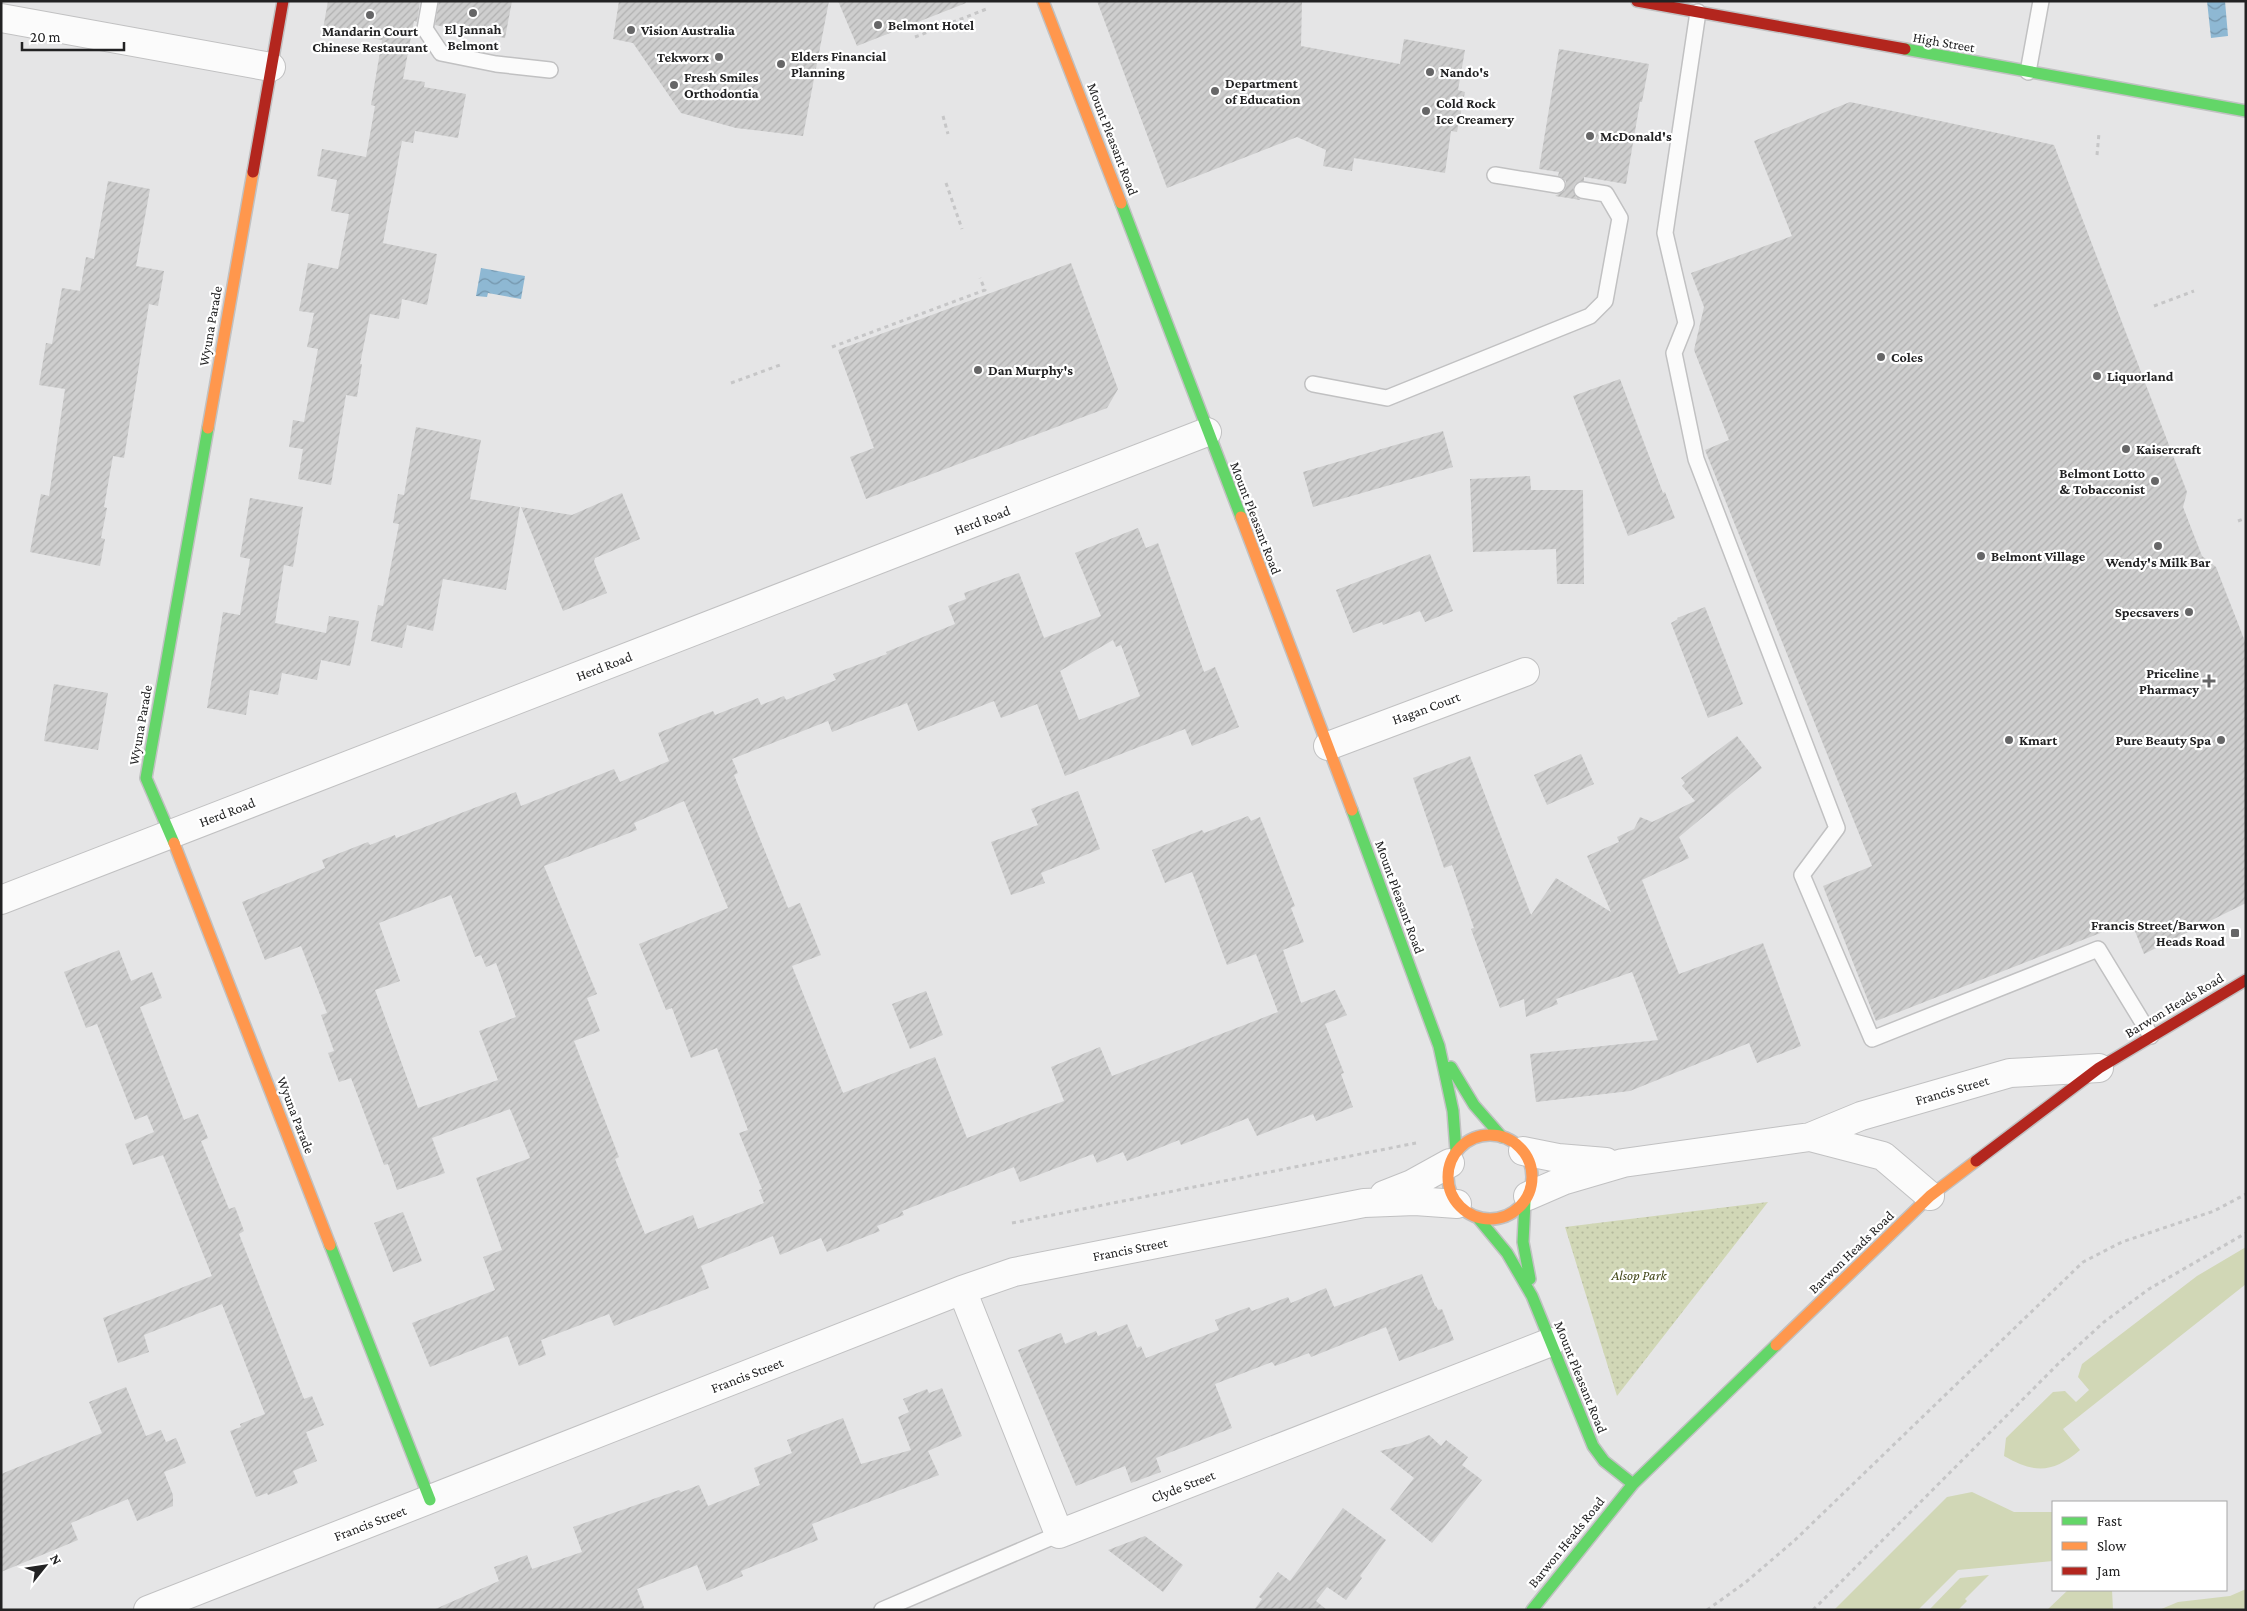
<svg xmlns="http://www.w3.org/2000/svg" width="2247" height="1611" font-family="'Crimson Pro',serif">
  <defs>
    <pattern id="park-dots" width="8" height="8" patternUnits="userSpaceOnUse" patternTransform="scale(1.25)"><rect width="8" height="8" fill="#d1d7b6"/><path d="M2 2h.1M6 6h.1" fill="none" stroke="#b3b89c" stroke-width="1.8" stroke-linecap="round"/></pattern>
    <pattern id="water-waves" width="16" height="10" patternUnits="userSpaceOnUse" patternTransform="scale(1.25)"><rect width="16" height="10" fill="#8eb8d3"/><path d="M0 5q4-4 8 0t8 0" fill="none" stroke="#7495ab"/></pattern>
    <pattern id="building-hatch" width="6" height="6" patternUnits="userSpaceOnUse" patternTransform="scale(1.25)"><rect width="6" height="6" fill="#cecece"/><path d="M-1 1l2-2M0 6l6-6M5 7l2-2" fill="none" stroke="#b1b1b1"/></pattern>
  </defs>
  <rect width="100%" height="100%" fill="#e5e5e6"/>
  <!-- green -->
  <path fill="#d1d7b6" d="M 2246,1247 L 2246,1284 L 2063,1429 L 2080,1450 C 2053,1473 2035,1474 2004,1456 L 2006,1438 L 2053,1392 L 2065,1391 L 2076,1402 L 2089,1390 L 2078,1377 L 2082,1364 L 2197,1276 Z
    M 1972,1492 L 2014,1512 L 2053,1512 L 2053,1561 L 1958,1570 L 1918,1610 L 1834,1610 L 1947,1497 Z
    M 1989,1575 L 1965,1599 L 1967,1601 L 1958,1610 L 1929,1610 L 1960,1578 Z
    M 2246,1589 L 2246,1610 L 2159,1610 L 2178,1602 L 2230,1596 Z
    M 2068,1590 L 2112,1590 L 2113,1610 L 2047,1610 Z"/>
  <!-- park -->
  <path fill="url(#park-dots)" d="M 1768,1202 L 1617,1396 L 1565,1227 Z"/>
  <!-- water -->
  <path fill="url(#water-waves)" d="M 2207,1 L 2225,1 L 2228,36 L 2211,38 Z
    M 481,268 L 525,276 L 521,299 L 488,293 L 487,297 L 476,296 Z"/>
  <!-- building -->
  <path fill="url(#building-hatch)" fill-rule="evenodd" d="M 328,1 L 420,1 L 417,22 L 414,21 L 403,79 L 425,82 L 424,87 L 466,94 L 458,138 L 415,131 L 413,143 L 402,141 L 383,243 L 437,254 L 427,305 L 402,299 L 399,319 L 370,314 L 360,364 L 362,364 L 357,397 L 346,395 L 331,485 L 298,479 L 303,449 L 289,447 L 293,420 L 304,422 L 318,349 L 307,347 L 314,313 L 299,311 L 308,263 L 338,269 L 349,214 L 331,211 L 337,180 L 317,176 L 322,149 L 366,157 L 375,106 L 371,105 L 382,40 L 323,29 Z
    M 439,1 L 512,1 L 505,38 L 435,25 Z
    M 619,1 L 829,1 L 803,136 L 736,128 L 681,113 L 633,43 L 613,39 Z
    M 838,1 L 965,1 L 966,3 L 857,46 Z
    M 1097,1 L 1302,1 L 1301,46 L 1400,64 L 1404,39 L 1465,50 L 1458,90 L 1465,92 L 1457,132 L 1451,131 L 1445,173 L 1354,158 L 1352,171 L 1323,166 L 1326,150 L 1297,137 L 1167,188 Z
    M 1559,49 L 1649,64 L 1642,102 L 1640,102 L 1626,184 L 1584,177 L 1584,181 L 1575,184 L 1573,189 L 1576,197 L 1581,200 L 1555,196 L 1565,190 L 1566,181 L 1558,176 L 1559,172 L 1539,169 Z
    M 1850,102 L 2054,145 L 2187,492 L 2183,507 L 2202,556 L 2216,567 L 2246,644 L 2246,903 L 2144,954 L 2131,921 L 1876,1021 L 1823,886 L 1872,866 L 1705,450 L 1729,440 L 1694,350 L 1704,307 L 1691,273 L 1792,236 L 1754,141 Z
    M 108,181 L 150,189 L 136,266 L 164,271 L 158,306 L 149,304 L 124,458 L 113,456 L 104,507 L 107,508 L 101,538 L 105,539 L 100,566 L 30,552 L 41,494 L 49,496 L 65,389 L 39,385 L 46,343 L 52,344 L 62,288 L 80,291 L 86,257 L 94,259 Z
    M 1071,263 L 1118,389 L 1107,408 L 866,499 L 850,457 L 874,448 L 838,350 Z
    M 1620,379 L 1663,493 L 1665,492 L 1675,518 L 1628,536 L 1573,396 Z
    M 416,427 L 481,440 L 470,499 L 520,507 L 506,590 L 443,579 L 433,631 L 407,625 L 402,648 L 371,641 L 378,605 L 383,606 L 399,524 L 393,523 L 398,494 L 404,495 Z
    M 1443,431 L 1453,467 L 1313,507 L 1303,472 Z
    M 1530,476 L 1531,490 L 1583,490 L 1584,584 L 1557,584 L 1556,549 L 1473,552 L 1470,479 Z
    M 622,493 L 640,539 L 595,558 L 594,561 L 607,593 L 563,611 L 521,507 L 572,515 Z
    M 250,498 L 303,507 L 293,567 L 284,565 L 275,623 L 326,633 L 329,616 L 359,621 L 350,666 L 321,660 L 317,680 L 282,673 L 278,695 L 250,690 L 246,715 L 207,708 L 223,612 L 240,615 L 250,559 L 240,557 Z
    M 1138,528 L 1146,548 L 1158,543 L 1204,672 L 1215,667 L 1239,727 L 1192,746 L 1185,729 L 1065,776 L 1037,704 L 1001,718 L 994,701 L 918,731 L 907,703 L 832,732 L 828,721 L 732,759 L 738,773 L 734,775 L 788,908 L 800,903 L 821,955 L 792,966 L 843,1093 L 935,1057 L 967,1138 L 1064,1101 L 1051,1067 L 1100,1047 L 1112,1076 L 1278,1012 L 1256,954 L 1227,965 L 1192,872 L 1165,883 L 1152,850 L 1202,830 L 1204,833 L 1248,816 L 1251,821 L 1260,817 L 1295,906 L 1291,908 L 1304,942 L 1283,950 L 1301,1003 L 1335,990 L 1347,1015 L 1325,1024 L 1344,1073 L 1341,1074 L 1353,1107 L 1316,1121 L 1313,1114 L 1257,1136 L 1248,1118 L 1181,1145 L 1179,1140 L 1127,1161 L 1123,1152 L 1097,1163 L 1093,1154 L 1020,1182 L 1014,1167 L 902,1211 L 904,1215 L 877,1226 L 880,1231 L 827,1252 L 821,1238 L 780,1255 L 773,1236 L 701,1266 L 709,1288 L 614,1326 L 609,1314 L 541,1340 L 546,1355 L 519,1366 L 508,1336 L 430,1367 L 412,1323 L 495,1290 L 483,1257 L 502,1250 L 476,1178 L 530,1158 L 510,1109 L 432,1138 L 445,1173 L 397,1190 L 388,1164 L 384,1165 L 351,1078 L 339,1082 L 328,1053 L 334,1051 L 321,1015 L 327,1013 L 301,946 L 265,960 L 242,902 L 325,868 L 322,860 L 368,842 L 370,845 L 395,835 L 396,838 L 516,792 L 521,806 L 614,769 L 620,782 L 669,761 L 658,733 L 713,711 L 715,715 L 758,698 L 761,705 L 784,696 L 786,700 L 836,680 L 833,674 L 887,654 L 886,652 L 955,624 L 948,606 L 966,599 L 964,593 L 1019,573 L 1044,638 L 1101,616 L 1075,553 ZM 1113,640 L 1116,647 L 1121,645 L 1140,696 L 1079,720 L 1060,671 ZM 684,801 L 728,908 L 639,944 L 666,1010 L 672,1008 L 691,1058 L 717,1048 L 748,1130 L 739,1133 L 762,1189 L 759,1190 L 764,1203 L 698,1229 L 693,1215 L 645,1234 L 615,1159 L 619,1157 L 574,1041 L 600,1031 L 587,998 L 597,994 L 544,866 L 637,830 L 634,823 ZM 451,895 L 475,957 L 481,955 L 486,967 L 496,963 L 516,1017 L 479,1031 L 498,1080 L 418,1108 L 375,990 L 400,981 L 379,923 Z
    M 1430,554 L 1453,611 L 1425,622 L 1420,611 L 1383,625 L 1382,622 L 1353,633 L 1336,590 Z
    M 1705,607 L 1743,704 L 1708,718 L 1671,623 L 1678,619 L 1677,618 Z
    M 54,684 L 108,693 L 98,750 L 44,741 Z
    M 1737,736 L 1762,768 L 1679,837 L 1689,858 L 1642,880 L 1679,974 L 1763,943 L 1801,1046 L 1757,1063 L 1749,1043 L 1630,1091 L 1536,1102 L 1530,1054 L 1658,1040 L 1632,972 L 1556,999 L 1558,1004 L 1526,1017 L 1524,999 L 1500,1008 L 1471,929 L 1474,928 L 1452,865 L 1444,868 L 1413,778 L 1470,756 L 1531,915 L 1556,878 L 1611,912 L 1587,856 L 1619,842 L 1617,837 L 1634,829 L 1640,817 L 1652,822 L 1695,801 L 1682,786 L 1685,783 L 1681,778 Z
    M 1581,754 L 1594,784 L 1547,805 L 1534,775 Z
    M 1078,791 L 1100,849 L 1041,873 L 1045,883 L 1011,895 L 991,842 L 1038,825 L 1031,809 Z
    M 119,950 L 131,981 L 152,972 L 162,998 L 140,1007 L 184,1120 L 198,1114 L 208,1138 L 201,1141 L 229,1209 L 235,1207 L 244,1231 L 239,1234 L 304,1399 L 312,1396 L 324,1425 L 306,1432 L 317,1461 L 293,1471 L 298,1483 L 268,1495 L 267,1493 L 256,1497 L 230,1431 L 241,1427 L 240,1424 L 265,1414 L 222,1304 L 144,1335 L 149,1352 L 118,1363 L 103,1318 L 212,1276 L 163,1155 L 133,1165 L 125,1144 L 154,1132 L 147,1115 L 135,1120 L 97,1024 L 86,1028 L 64,972 Z
    M 926,991 L 943,1035 L 910,1049 L 892,1004 Z
    M 403,1212 L 422,1261 L 393,1272 L 374,1223 Z
    M 1422,1274 L 1435,1306 L 1436,1306 L 1438,1310 L 1442,1309 L 1454,1340 L 1399,1361 L 1386,1327 L 1311,1357 L 1309,1353 L 1275,1366 L 1272,1362 L 1215,1384 L 1232,1428 L 1156,1458 L 1161,1472 L 1131,1483 L 1125,1466 L 1076,1486 L 1018,1350 L 1061,1333 L 1065,1344 L 1096,1331 L 1098,1336 L 1127,1324 L 1137,1348 L 1141,1346 L 1146,1358 L 1219,1330 L 1215,1320 L 1249,1307 L 1252,1311 L 1288,1297 L 1291,1303 L 1326,1288 L 1334,1307 Z
    M 126,1387 L 146,1436 L 161,1430 L 166,1442 L 176,1438 L 186,1463 L 164,1472 L 173,1495 L 173,1506 L 137,1521 L 128,1499 L 71,1523 L 78,1540 L 1,1572 L 1,1474 L 102,1433 L 89,1402 Z
    M 942,1388 L 962,1436 L 928,1451 L 939,1475 L 812,1524 L 818,1540 L 741,1571 L 743,1576 L 707,1591 L 697,1565 L 637,1589 L 645,1610 L 433,1610 L 499,1581 L 494,1567 L 527,1555 L 532,1569 L 582,1552 L 573,1527 L 679,1490 L 681,1492 L 699,1485 L 708,1506 L 760,1485 L 754,1468 L 792,1453 L 787,1440 L 843,1418 L 861,1464 L 911,1450 L 898,1417 L 909,1412 L 903,1399 L 927,1389 L 929,1393 Z
    M 1429,1435 L 1441,1446 L 1446,1440 L 1468,1457 L 1462,1465 L 1482,1480 L 1432,1543 L 1390,1509 L 1414,1478 L 1380,1451 L 1408,1444 Z
    M 1343,1508 L 1386,1540 L 1360,1576 L 1362,1578 L 1346,1600 L 1327,1587 L 1316,1601 L 1327,1610 L 1254,1610 L 1262,1599 L 1259,1597 L 1278,1572 L 1290,1581 Z
    M 1145,1536 L 1183,1565 L 1163,1592 L 1108,1550 Z"/>
  <g fill="none" stroke-linecap="round" stroke-linejoin="round">
    <!-- lane casing -->
    <g stroke="#c1c1c2" stroke-width="18">
      <path id="lane" d="M 430,1 L 425,29 L 441,53 L 496,64 L 550,70
        M 1698,12 L 1665,233 L 1686,323 L 1674,353 L 1696,459 L 1837,828 L 1802,875 L 1872,1039 L 2098,949 L 2151,1036
        M 2028,72 L 2041,1
        M 1495,175 L 1557,185
        M 1313,384 L 1387,398 L 1590,316 L 1605,301 L 1620,218 L 1606,194 L 1582,190
        M 882,1610 L 1059,1534"/>
    </g>
    <!-- street casing -->
    <g stroke="#c1c1c2" stroke-width="30">
      <path id="street" d="M 1,18 L 271,67
        M 1328,746 L 1525,672
        M 1,900 L 1207,432
        M 1810,1137 L 1883,1156 L 1930,1196
        M 1523,1151 L 1558,1158 L 1606,1162
        M 1384,1195 L 1412,1184 L 1450,1163
        M 1528,1196 L 1565,1180 L 1623,1163 L 1810,1137 L 1861,1116 L 2010,1073 L 2099,1068
        M 962,1290 L 1059,1534 L 1551,1342
        M 148,1610 L 962,1290 L 1014,1272 L 1364,1203 L 1415,1201 L 1457,1204"/>
    </g>
    <!-- fast casing -->
    <g stroke="#c1c1c2" stroke-width="14">
      <path id="fast" d="M 1905,49 L 2246,111
        M 1121,203 L 1241,517
        M 1352,810 L 1439,1046 L 1453,1111 L 1456,1151
        M 174,843 L 146,778 L 208,428
        M 1451,1067 L 1474,1105 L 1502,1137
        M 1525,1202 L 1523,1242 L 1530,1279
        M 1478,1218 L 1507,1253 L 1532,1296 L 1593,1446 L 1604,1461 L 1633,1484
        M 330,1245 L 430,1500
        M 1532,1610 L 1633,1484 L 1776,1345"/>
    </g>
    <!-- slow casing -->
    <g stroke="#c1c1c2" stroke-width="14">
      <path id="slow" d="M 1043,1 L 1121,203
        M 208,428 L 253,172
        M 1241,517 L 1352,810
        M 174,843 L 330,1245
        M1448 1177a42 42 0 1 1 84 0a42 42 0 1 1-84 0Z
        M 1776,1345 L 1930,1196 L 1976,1161"/>
    </g>
    <!-- jam casing -->
    <g stroke="#c1c1c2" stroke-width="14">
      <path id="jam" d="M 1637,1 L 1905,49
        M 253,172 L 283,1
        M 1976,1161 L 2099,1068 L 2246,980"/>
    </g>
    <!-- path -->
    <path stroke="#c6c6c7" stroke-width="3" stroke-dasharray="4 4" stroke-linecap="butt" d="M 915,37 L 989,8
      M 943,116 L 948,134
      M 2097,155 L 2099,133
      M 946,183 L 962,229
      M 2154,306 L 2194,291
      M 832,347 L 985,290 L 980,278
      M 731,383 L 780,365
      M 2238,521 L 2246,518
      M 1012,1223 L 1416,1143
      M 1707,1610 L 1746,1582 L 1795,1540 L 2083,1262 L 2122,1242 L 2214,1211 L 2246,1194
      M 1813,1610 L 2059,1363 L 2104,1322 L 2149,1289 L 2246,1233"/>
    <!-- lane -->
    <use href="#lane" stroke="#fbfbfb" stroke-width="15"/>
    <!-- street -->
    <use href="#street" stroke="#fbfbfb" stroke-width="28"/>
    <!-- fast -->
    <use href="#fast" stroke="#63d668" stroke-width="11"/>
    <!-- slow -->
    <use href="#slow" stroke="#ff974d" stroke-width="11"/>
    <!-- jam -->
    <use href="#jam" stroke="#b3261e" stroke-width="11"/>
  </g>
  <!-- markers -->
  <g fill="#666667" stroke="#fff" stroke-width="2">
    <circle cx="473" cy="13" r="5"/>
    <circle cx="370" cy="15" r="5"/>
    <circle cx="878" cy="25" r="5"/>
    <circle cx="631" cy="30" r="5"/>
    <circle cx="719" cy="57" r="5"/>
    <circle cx="781" cy="64" r="5"/>
    <circle cx="1430" cy="72" r="5"/>
    <circle cx="674" cy="85" r="5"/>
    <circle cx="1215" cy="91" r="5"/>
    <circle cx="1426" cy="111" r="5"/>
    <circle cx="1590" cy="136" r="5"/>
    <circle cx="1881" cy="357" r="5"/>
    <circle cx="978" cy="370" r="5"/>
    <circle cx="2097" cy="376" r="5"/>
    <circle cx="2126" cy="449" r="5"/>
    <circle cx="2155" cy="481" r="5"/>
    <circle cx="2158" cy="546" r="5"/>
    <circle cx="1981" cy="556" r="5"/>
    <circle cx="2189" cy="612" r="5"/>
    <path d="M2206.5 673.5h5v5h5v5h-5v5h-5v-5h-5v-5h5z"/>
    <circle cx="2009" cy="740" r="5"/>
    <circle cx="2221" cy="740" r="5"/>
    <rect x="2230" y="928" width="10" height="10" rx="2.5"/>
  </g>
  <g text-anchor="middle" dominant-baseline="central" stroke-width="4.5" stroke-linejoin="round" paint-order="stroke">
    <!-- poi labels -->
    <g font-size="14" font-weight="bold" fill="#222223" stroke="#fff" text-anchor="start">
      <text x="888" y="25">Belmont Hotel</text>
      <text x="473" y="29" text-anchor="middle">El Jannah<tspan x="473" dy="16">Belmont</tspan></text>
      <text x="641" y="30">Vision Australia</text>
      <text x="370" y="31" text-anchor="middle">Mandarin Court<tspan x="370" dy="16">Chinese Restaurant</tspan></text>
      <text x="791" y="56">Elders Financial<tspan x="791" dy="16">Planning</tspan></text>
      <text x="709" y="57" text-anchor="end">Tekworx</text>
      <text x="1440" y="72">Nando's</text>
      <text x="684" y="77">Fresh Smiles<tspan x="684" dy="16">Orthodontia</tspan></text>
      <text x="1225" y="83">Department<tspan x="1225" dy="16">of Education</tspan></text>
      <text x="1436" y="103">Cold Rock<tspan x="1436" dy="16">Ice Creamery</tspan></text>
      <text x="1600" y="136">McDonald's</text>
      <text x="1891" y="357">Coles</text>
      <text x="988" y="370">Dan Murphy's</text>
      <text x="2107" y="376">Liquorland</text>
      <text x="2136" y="449">Kaisercraft</text>
      <text x="2145" y="473" text-anchor="end">Belmont Lotto<tspan x="2145" dy="16">&amp; Tobacconist</tspan></text>
      <text x="1991" y="556">Belmont Village</text>
      <text x="2158" y="562" text-anchor="middle">Wendy's Milk Bar</text>
      <text x="2179" y="612" text-anchor="end">Specsavers</text>
      <text x="2199" y="673" text-anchor="end">Priceline<tspan x="2199" dy="16">Pharmacy</tspan></text>
      <text x="2019" y="740">Kmart</text>
      <text x="2211" y="740" text-anchor="end">Pure Beauty Spa</text>
      <text x="2225" y="925" text-anchor="end">Francis Street/Barwon<tspan x="2225" dy="16">Heads Road</tspan></text>
    </g>
    <!-- street labels -->
    <g font-size="14" fill="#222223" stroke="#fff">
      <text transform="translate(1944 42) rotate(10)">High Street</text>
      <text transform="translate(1113 139) rotate(69)">Mount Pleasant Road</text>
      <text transform="translate(210 326) rotate(-80)">Wyuna Parade</text>
      <text transform="translate(1256 518) rotate(69)">Mount Pleasant Road</text>
      <text transform="translate(982 520) rotate(-21)">Herd Road</text>
      <text transform="translate(604 666) rotate(-21)">Herd Road</text>
      <text transform="translate(1426 708) rotate(-20)">Hagan Court</text>
      <text transform="translate(140 725) rotate(-80)">Wyuna Parade</text>
      <text transform="translate(227 812) rotate(-21)">Herd Road</text>
      <text transform="translate(1400 897) rotate(70)">Mount Pleasant Road</text>
      <text transform="translate(2174 1005) rotate(-31)">Barwon Heads Road</text>
      <text transform="translate(1952 1090) rotate(-16)">Francis Street</text>
      <text transform="translate(296 1115) rotate(69)">Wyuna Parade</text>
      <text transform="translate(1130 1249) rotate(-11)">Francis Street</text>
      <text transform="translate(1851 1252) rotate(-44)">Barwon Heads Road</text>
      <text transform="translate(747 1375) rotate(-21)">Francis Street</text>
      <text transform="translate(1581 1377) rotate(68)">Mount Pleasant Road</text>
      <text transform="translate(1183 1486) rotate(-21)">Clyde Street</text>
      <text transform="translate(370 1523) rotate(-21)">Francis Street</text>
      <text transform="translate(1566 1542) rotate(-51)">Barwon Heads Road</text>
    </g>
    <!-- park labels -->
    <g font-size="14" font-style="italic" fill="#424718" stroke="#fff">
      <text x="1639" y="1275">Alsop Park</text>
    </g>
  </g>
  <!-- border -->
  <rect width="2247" height="1611" fill="none" stroke="#222223" stroke-width="5"/>
  <!-- legend -->
  <rect x="2052" y="1501" width="175" height="90" fill="#ffffff" stroke="#a7a7a7"/>
  <rect x="2062" y="1517" width="25" height="8" fill="#63d668" stroke="#a7a7a7"/>
  <text x="2097" y="1526" font-size="15" fill="#222223">Fast</text>
  <rect x="2062" y="1542" width="25" height="8" fill="#ff974d" stroke="#a7a7a7"/>
  <text x="2097" y="1551" font-size="15" fill="#222223">Slow</text>
  <rect x="2062" y="1567" width="25" height="8" fill="#b3261e" stroke="#a7a7a7"/>
  <text x="2097" y="1576" font-size="15" fill="#222223">Jam</text>
  <!-- north arrow -->
  <g transform="translate(45 1566) rotate(60)" stroke="#ffffff" stroke-width="4" paint-order="stroke">
  <path d="M0-4L9 19L0 12L-9 19Z" fill="#222223"/>
  <text y="-8" font-size="14" font-weight="bold" text-anchor="middle" fill="#222223">N</text>
  </g>
  <!-- scale -->
  <path d="M22 42v8h102v-8" fill="none" stroke="#222223" stroke-width="2.5"/>
  <text x="30" y="42" font-size="15" fill="#222223" stroke="#ffffff" stroke-width="4" paint-order="stroke">20 m</text>
</svg>
